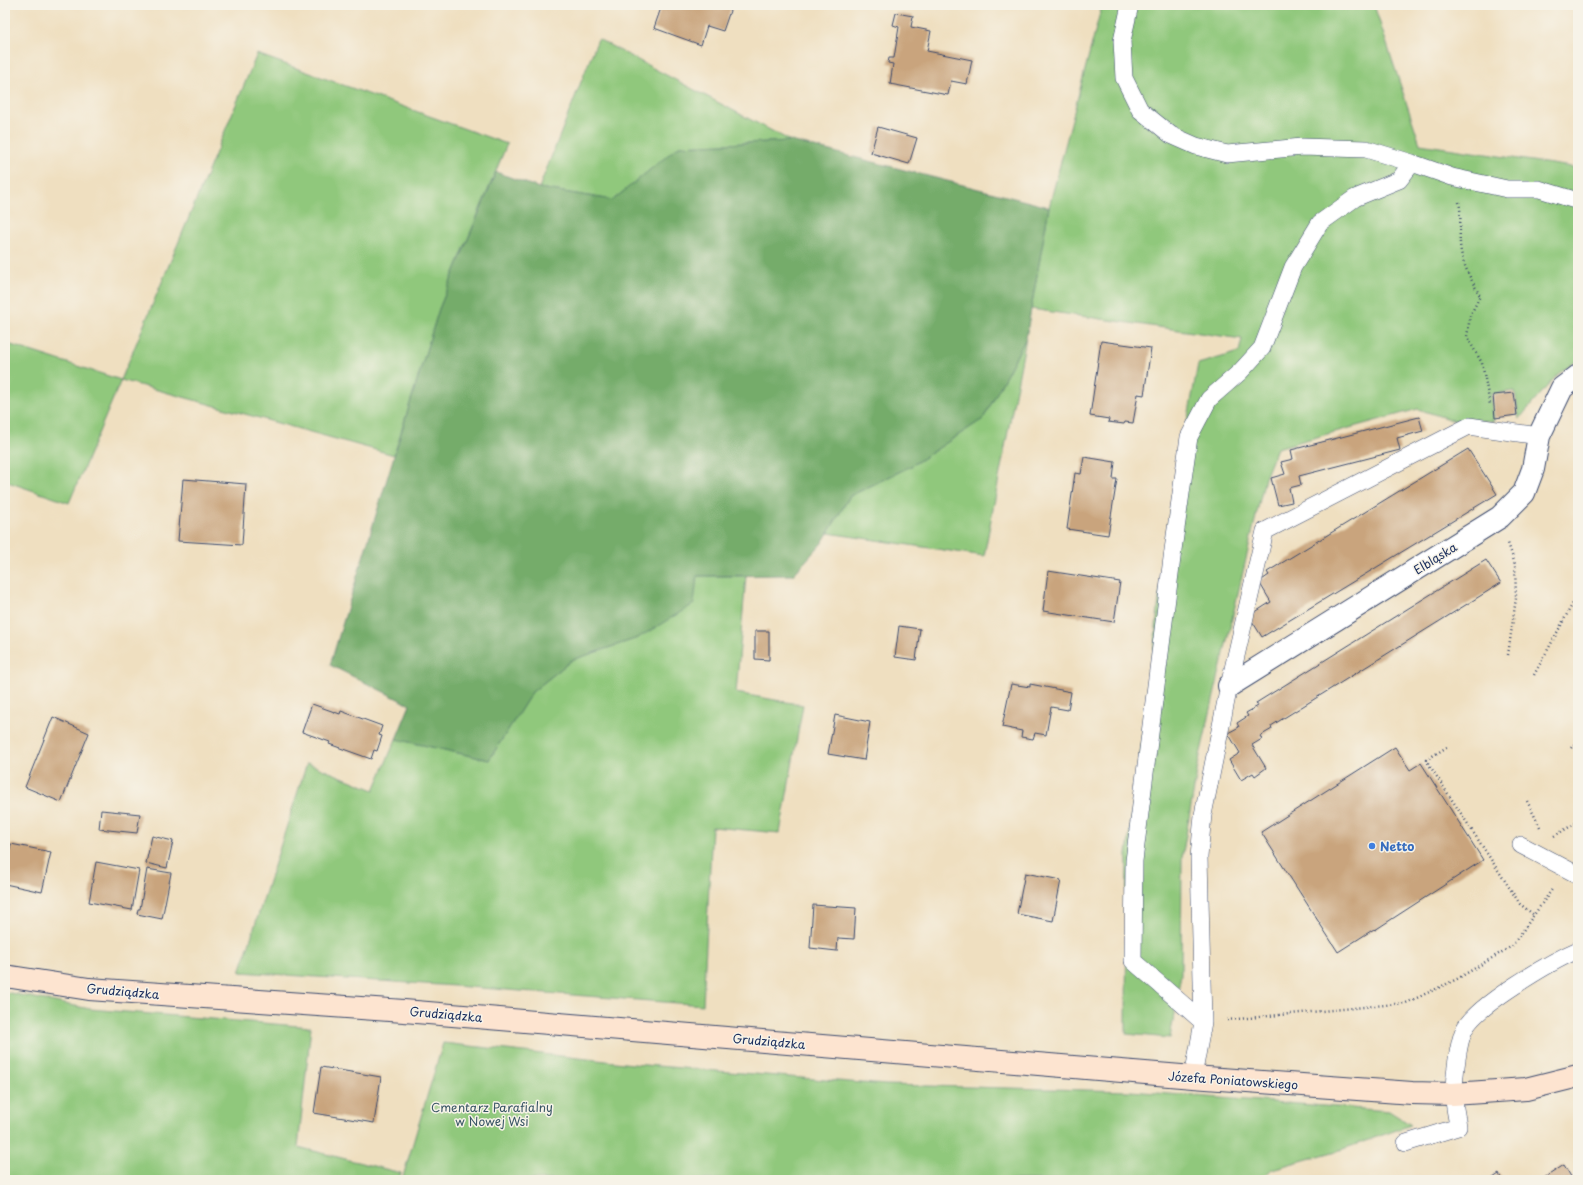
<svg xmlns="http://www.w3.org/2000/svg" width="1583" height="1185" font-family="'Playpen Sans',sans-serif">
  <rect width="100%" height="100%" fill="#f7f3e8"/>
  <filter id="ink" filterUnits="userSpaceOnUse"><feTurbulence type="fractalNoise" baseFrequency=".025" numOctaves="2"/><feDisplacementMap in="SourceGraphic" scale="8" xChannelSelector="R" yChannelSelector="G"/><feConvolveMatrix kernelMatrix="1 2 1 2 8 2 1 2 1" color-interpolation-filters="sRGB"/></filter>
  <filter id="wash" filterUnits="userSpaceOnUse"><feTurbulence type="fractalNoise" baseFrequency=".012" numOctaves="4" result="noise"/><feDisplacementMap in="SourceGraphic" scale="16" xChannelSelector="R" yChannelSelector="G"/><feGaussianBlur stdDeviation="0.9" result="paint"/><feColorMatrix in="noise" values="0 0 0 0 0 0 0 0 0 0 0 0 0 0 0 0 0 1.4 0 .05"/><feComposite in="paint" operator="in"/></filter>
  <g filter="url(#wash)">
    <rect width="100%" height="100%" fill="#efdfc0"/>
    <!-- green -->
    <path fill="#90c87b" stroke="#567c6c" d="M 1102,5 L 1374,5 L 1420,144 L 1578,168 L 1578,360 L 1558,374 L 1519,419 L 1515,391 L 1491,394 L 1494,421 L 1455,421 L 1418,409 L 1277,448 L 1265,478 L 1199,760 L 1182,858 L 1181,974 L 1170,1038 L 1126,1034 L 1127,854 L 1151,675 L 1165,541 L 1198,364 L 1239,352 L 1242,339 L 1031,309 L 1049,207 Z
      M 598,39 L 791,141 L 679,146 L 613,200 L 539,188 Z
      M 257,54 L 507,144 L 439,309 L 394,455 L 121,380 L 69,503 L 5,481 L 5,343 L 121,380 Z
      M 1026,338 L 984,556 L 828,533 L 850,496 L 911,466 L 983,419 Z
      M 697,576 L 746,576 L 736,693 L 803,705 L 780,833 L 712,827 L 703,1005 L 455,986 L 240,972 L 307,763 L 374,790 L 396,739 L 489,760 L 532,692 L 572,660 L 638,638 Z
      M 5,992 L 90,1009 L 311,1027 L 298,1147 L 401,1173 L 399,1180 L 5,1180 Z
      M 443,1043 L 633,1064 L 886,1085 L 1130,1091 L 1389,1111 L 1411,1125 L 1340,1150 L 1272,1169 L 1261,1180 L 402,1180 Z"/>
    <!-- forest -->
    <path fill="#74ac6b" stroke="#486e64" d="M 791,141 L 1049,207 L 1026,338 L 983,419 L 911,466 L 850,496 L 822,543 L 793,575 L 697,576 L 694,604 L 638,638 L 572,660 L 532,692 L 489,760 L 396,739 L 410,705 L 330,665 L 439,309 L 496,172 L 539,188 L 613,200 L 679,146 Z"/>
    <g id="blocks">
      <!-- building -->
      <path fill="#c9a47d" d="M 662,5 L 732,5 L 723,31 L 707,26 L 701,45 L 654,28 Z
        M 896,13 L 913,16 L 911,27 L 931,31 L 927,51 L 972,60 L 967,84 L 951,81 L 948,95 L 890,84 L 893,64 L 888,63 L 889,58 L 894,58 L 899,27 L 893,25 Z
        M 878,127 L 917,138 L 909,164 L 871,153 Z
        M 1101,341 L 1151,348 L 1144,395 L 1138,394 L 1133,423 L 1125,422 L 1124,424 L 1108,422 L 1109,419 L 1090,416 Z
        M 1514,393 L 1517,415 L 1495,418 L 1493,395 Z
        M 1419,417 L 1423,431 L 1397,438 L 1400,450 L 1299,476 L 1301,485 L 1289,488 L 1292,502 L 1278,505 L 1271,478 L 1285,474 L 1281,462 L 1293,459 L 1291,450 Z
        M 1468,449 L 1497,494 L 1262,637 L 1249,616 L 1271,602 L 1259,582 L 1269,575 L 1267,572 Z
        M 1084,457 L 1115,462 L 1113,479 L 1117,479 L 1108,535 L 1067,529 L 1075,473 L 1081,474 Z
        M 183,479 L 246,484 L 242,545 L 178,541 Z
        M 1486,560 L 1501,583 L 1271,726 L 1272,729 L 1260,736 L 1262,739 L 1252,745 L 1266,768 L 1255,776 L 1253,773 L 1241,780 L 1229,760 L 1240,753 L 1228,733 L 1239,727 L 1237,723 L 1248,716 L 1246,713 L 1258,706 L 1256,703 Z
        M 1048,571 L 1120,582 L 1114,622 L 1043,611 Z
        M 899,626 L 920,629 L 916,660 L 895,657 Z
        M 755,631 L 769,631 L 769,660 L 755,659 Z
        M 1011,684 L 1030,687 L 1030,684 L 1071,692 L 1068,710 L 1051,707 L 1046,735 L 1035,733 L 1033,739 L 1021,737 L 1022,731 L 1002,727 Z
        M 312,704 L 340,714 L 341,711 L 382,726 L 379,735 L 382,736 L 377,751 L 374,750 L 371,759 L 329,744 L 330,742 L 302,732 Z
        M 835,715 L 870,722 L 864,760 L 828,754 Z
        M 53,717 L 89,733 L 61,802 L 25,787 Z
        M 1395,747 L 1410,770 L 1421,763 L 1483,860 L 1375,930 L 1374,929 L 1338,952 L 1261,832 Z
        M 101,810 L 140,814 L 137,833 L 99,829 Z
        M 152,836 L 173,841 L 167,868 L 146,863 Z
        M 11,844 L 51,852 L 42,892 L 5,884 L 5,873 Z
        M 96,862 L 139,870 L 132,910 L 89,902 Z
        M 147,869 L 171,873 L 162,919 L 137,914 L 138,909 L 140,909 Z
        M 1025,873 L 1061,880 L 1053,921 L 1017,914 Z
        M 813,905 L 856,908 L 854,939 L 838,938 L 837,951 L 810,948 Z
        M 321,1067 L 381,1077 L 374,1123 L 314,1113 Z
        M 1564,1165 L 1573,1180 L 1541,1180 Z
        M 1499,1174 L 1502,1180 L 1490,1180 Z"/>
    </g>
  </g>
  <g filter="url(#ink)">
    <use href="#blocks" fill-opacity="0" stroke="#3b496d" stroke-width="1"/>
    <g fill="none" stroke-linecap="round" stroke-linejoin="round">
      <!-- lane casing -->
      <g stroke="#3b496d" stroke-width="18">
        <path id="lane" d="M 1130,5 L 1122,41 L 1124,78 L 1140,110 L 1171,135 L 1196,146 L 1227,154 L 1302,147 L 1366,149 L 1412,163 L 1452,177 L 1507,189 L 1539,189 L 1578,201
          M 1521,845 L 1578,875
          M 1203,1022 L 1133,961 L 1134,861 L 1173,550 L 1189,437 L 1209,399 L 1240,372 L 1262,348 L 1293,267 L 1320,223 L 1355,198 L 1399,180 L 1412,163
          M 1193,1077 L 1203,1022 L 1199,857 L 1203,815 L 1229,686 L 1265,531 L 1469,426 L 1539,436
          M 1406,1143 L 1458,1127 C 1457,1116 1453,1104 1454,1093 C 1454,1078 1458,1043 1464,1030 C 1475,1006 1552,961 1578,950"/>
      </g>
      <!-- street casing -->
      <g stroke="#3b496d" stroke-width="24">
        <path id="street" d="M 1229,686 L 1500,517 L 1524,493 L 1533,469 L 1539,436 L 1562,388 L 1578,376"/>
      </g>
      <!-- secondary casing -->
      <g stroke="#3b496d" stroke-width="24">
        <path id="secondary" d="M 5,976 L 89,989 L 404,1011 L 1193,1077 L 1412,1093 L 1453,1094 L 1526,1089 L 1578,1076"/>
      </g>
      <!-- path -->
      <path stroke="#3b496d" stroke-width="2.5" stroke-dasharray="1 3" stroke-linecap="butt" d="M 1459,202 C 1462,215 1459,230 1460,243 C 1461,263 1471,279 1480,296 L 1470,316 L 1467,337 L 1482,363 L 1490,405
        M 1508,655 L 1516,598 L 1515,564 L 1508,543
        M 1534,675 L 1578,594
        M 1447,747 L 1426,760 L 1520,904 L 1534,915
        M 1571,748 L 1578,740
        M 1527,801 L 1540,827
        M 1554,836 L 1578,822
        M 1227,1020 L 1406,1003 L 1457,979 L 1512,946 L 1553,888"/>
      <!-- lane -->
      <use href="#lane" stroke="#fff" stroke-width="17"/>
      <!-- street -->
      <use href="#street" stroke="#fff" stroke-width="22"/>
      <!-- secondary -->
      <use href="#secondary" stroke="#fde4d0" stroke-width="22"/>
    </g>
  </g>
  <!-- markers -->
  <circle fill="#3f7fe0" stroke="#f7f3e8" stroke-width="1.5" cx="1372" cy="846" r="4"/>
  <g text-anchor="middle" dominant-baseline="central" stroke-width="3" stroke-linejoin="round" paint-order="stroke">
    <!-- street labels -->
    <g font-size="12" fill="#1b2f5e" stroke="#f7f3e8">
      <text transform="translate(1435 558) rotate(-32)">Elbląska</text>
      <text transform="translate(123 991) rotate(5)">Grudziądzka</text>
      <text transform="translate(446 1014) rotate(5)">Grudziądzka</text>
      <text transform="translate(769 1041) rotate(5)">Grudziądzka</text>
      <text transform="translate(1233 1080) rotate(4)">Józefa Poniatowskiego</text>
    </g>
    <!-- shop labels -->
    <g font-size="12" font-weight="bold" fill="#366cbe" stroke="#f7f3e8" text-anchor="start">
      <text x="1380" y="846">Netto</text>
    </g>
    <!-- park labels -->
    <g font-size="12" fill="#385565" stroke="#f7f3e8">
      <text x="492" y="1107">Cmentarz Parafialny<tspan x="492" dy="14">w Nowej Wsi</tspan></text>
    </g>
  </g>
  <!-- margin -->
  <rect width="1583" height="1185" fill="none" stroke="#f7f3e8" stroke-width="20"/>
</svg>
